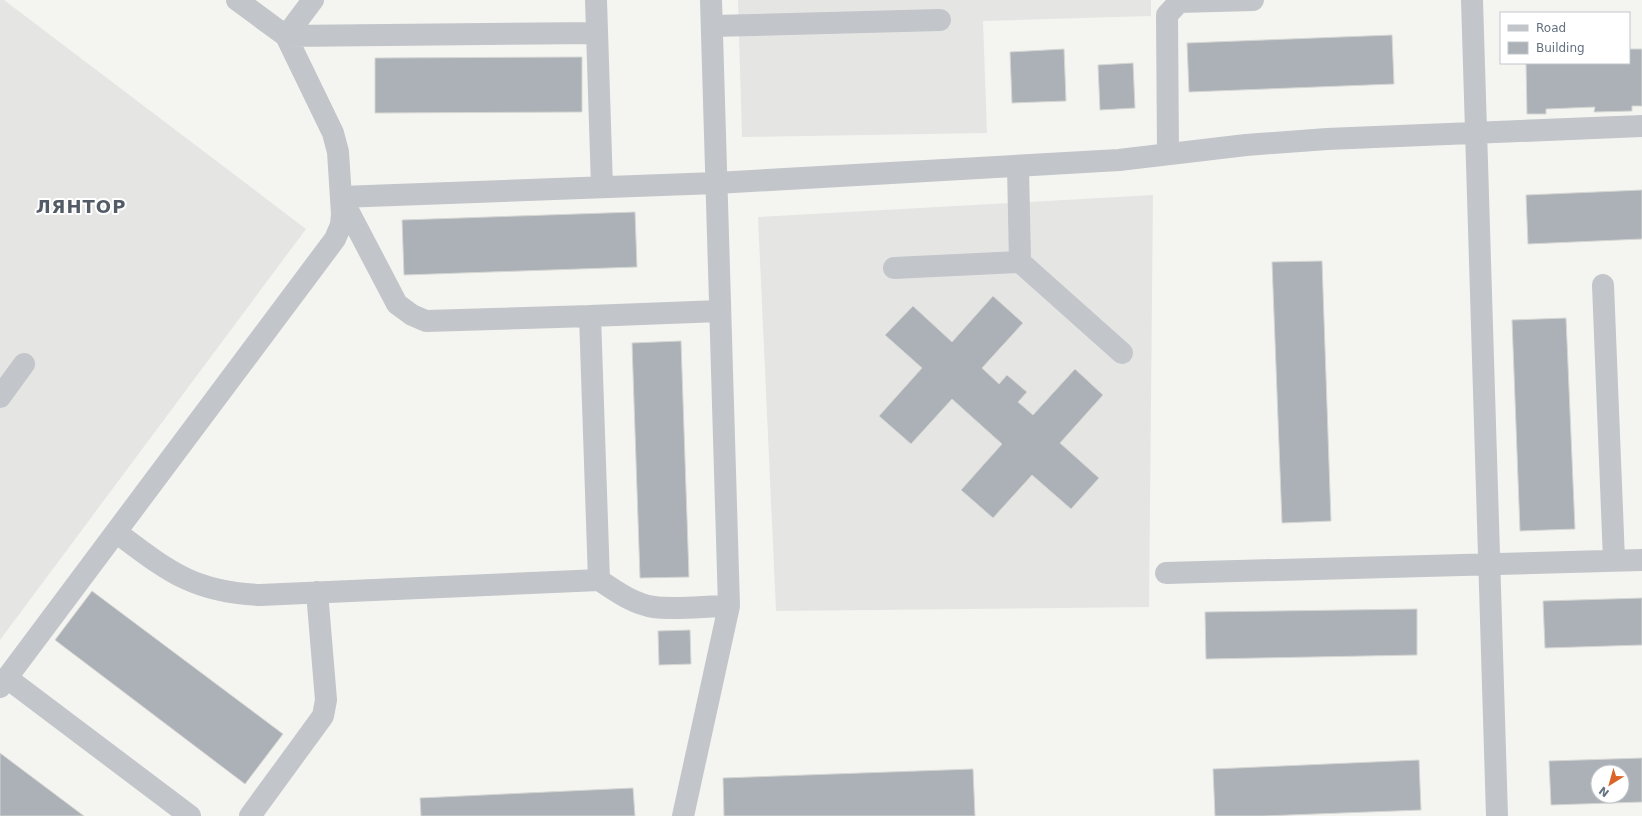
<svg xmlns="http://www.w3.org/2000/svg" width="1642" height="816" font-family="'DejaVu Sans',sans-serif">
  <rect width="100%" height="100%" fill="#f4f5f1"/>
  <!-- built -->
  <path fill="#e5e6e4" d="M 0,0 L 4,0 L 306,229 L 0,640 Z
    M 738,0 L 1151,0 L 1151,16 L 983,21 L 987,133 L 742,137 Z
    M 1153,195 L 1149,607 L 776,611 L 758,217 Z"/>
  <!-- building -->
  <path fill="#abb1b6" stroke="#d5d6d3" fill-rule="evenodd" d="M 1392,35 L 1394,84 L 1189,92 L 1187,43 Z
    M 1064,49 L 1066,101 L 1012,103 L 1010,52 Z
    M 1629,49 L 1642,49 L 1642,106 L 1632,106 L 1632,111 L 1594,112 L 1595,107 L 1546,109 L 1546,114 L 1527,114 L 1526,63 L 1629,63 Z
    M 582,57 L 582,112 L 375,113 L 375,58 Z
    M 1133,63 L 1135,108 L 1100,110 L 1098,65 Z
    M 1642,190 L 1642,239 L 1528,244 L 1526,195 Z
    M 635,212 L 637,267 L 404,275 L 402,220 Z
    M 1322,261 L 1331,521 L 1282,523 L 1272,262 Z
    M 993,296 L 1023,323 L 982,368 L 999,384 L 1007,375 L 1027,392 L 1018,402 L 1033,415 L 1075,369 L 1103,395 L 1060,443 L 1099,478 L 1071,509 L 1032,475 L 993,518 L 961,490 L 1002,444 L 952,399 L 911,444 L 879,416 L 922,368 L 885,335 L 913,306 L 952,342 Z
    M 1566,318 L 1575,529 L 1520,531 L 1512,320 Z
    M 681,341 L 689,577 L 640,578 L 632,343 Z
    M 92,591 L 283,734 L 245,784 L 55,640 Z
    M 1642,598 L 1642,645 L 1545,648 L 1543,601 Z
    M 1417,609 L 1417,655 L 1206,659 L 1205,612 Z
    M 690,630 L 691,664 L 659,665 L 658,631 Z
    M 0,753 L 84,816 L 0,816 Z
    M 1642,758 L 1642,802 L 1551,805 L 1549,761 ZM 1598,772 L 1622,772 L 1622,796 L 1598,796 Z
    M 1419,760 L 1421,810 L 1263,816 L 1215,816 L 1213,769 Z
    M 973,769 L 975,816 L 724,816 L 723,778 Z
    M 633,788 L 635,816 L 421,816 L 420,798 Z"/>
  <g fill="none" stroke-linecap="round" stroke-linejoin="round">
    <!-- minor -->
    <path stroke="#c2c5c9" stroke-width="22" d="M 596,0 L 602,187
      M 1472,0 L 1497,816
      M 712,26 L 940,20
      M 286,36 L 597,33
      M 286,36 L 313,0
      M 1168,154 L 1167,15 L 1179,2 L 1253,0
      M 1018,166 L 1020,262 L 1122,353
      M 894,268 L 1020,262
      M 1603,285 L 1614,560
      M 590,316 L 426,321 L 412,315 L 397,304 L 341,197 L 716,183 L 1119,160 L 1246,145 L 1327,139 L 1642,126
      M 0,397 L 24,364
      M 116,532 C 168,571 193,592 260,595 L 599,580 L 590,316 L 720,311
      M 1166,573 L 1642,560
      M 599,580 C 616,591 633,604 654,607 C 675,610 707,606 729,606
      M 7,678 L 190,816
      M 0,687 L 335,239 L 341,225 L 342,214 L 338,152 L 333,133 L 286,36 L 237,0
      M 250,816 L 323,716 L 326,700 L 317,592
      M 683,816 L 729,606 L 711,0"/>
  </g>
  <g text-anchor="middle" dominant-baseline="central" stroke-width="4" stroke-linejoin="round" paint-order="stroke">
    <!-- district labels -->
    <g font-size="18" font-weight="bold" letter-spacing="1" fill="#525b66" stroke="#fff">
      <text x="81" y="206">ЛЯНТОР</text>
    </g>
  </g>
  <!-- legend -->
  <rect x="1500" y="12" width="130" height="52" fill="#ffffff" stroke="#c1c6cd"/>
  <rect x="1508" y="25" width="20" height="6" fill="#c2c5c9" stroke="#c1c6cd"/>
  <text x="1536" y="32" font-size="12" fill="#647181">Road</text>
  <rect x="1508" y="42" width="20" height="12" fill="#abb1b6" stroke="#c1c6cd"/>
  <text x="1536" y="52" font-size="12" fill="#647181">Building</text>
  <!-- north arrow -->
  <g transform="translate(1610 784) rotate(217)"><circle r="19" fill="#ffffff" stroke="#c1c6cd"/>
  <path d="M0-3L7 15L0 10L-7 15Z" fill="#dd6428"/>
  <text y="-6" font-size="11" font-weight="bold" text-anchor="middle" fill="#647181">N</text>
  </g>
</svg>
